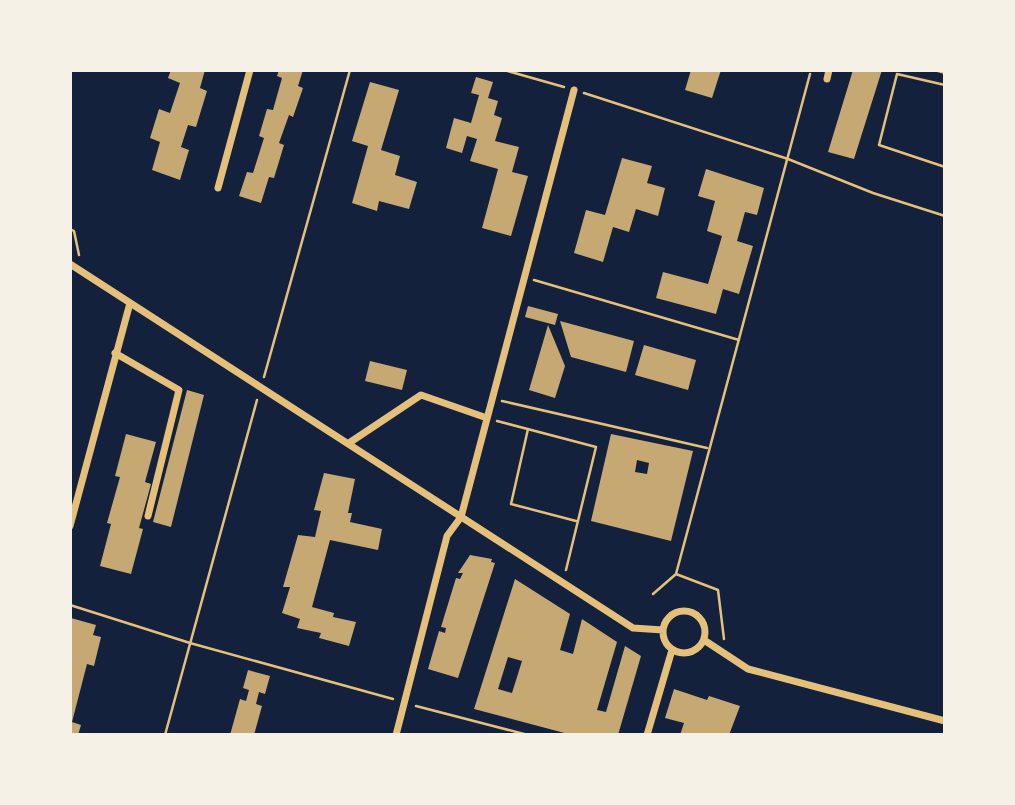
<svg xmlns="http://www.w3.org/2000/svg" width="1015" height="805" font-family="Rubik,sans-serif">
  <rect width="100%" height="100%" fill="#14213d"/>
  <!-- building -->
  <path fill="#c6a872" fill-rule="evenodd" d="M 171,70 L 205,70 L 200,88 L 207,91 L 196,127 L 188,125 L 181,147 L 189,150 L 180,180 L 152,170 L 160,142 L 150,138 L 159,109 L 170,113 L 180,83 L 168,78 Z
    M 279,70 L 303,70 L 298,86 L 303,88 L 293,117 L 289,115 L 279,143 L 284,145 L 274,178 L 269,177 L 261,203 L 239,196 L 247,172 L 253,173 L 264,138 L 259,136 L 267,109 L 273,110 L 282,78 L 277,76 Z
    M 691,70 L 721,70 L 712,98 L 685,90 Z
    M 853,70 L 882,70 L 854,159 L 828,152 Z
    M 476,77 L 493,82 L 488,98 L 498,101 L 494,115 L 502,118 L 495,141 L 519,147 L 512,172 L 528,176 L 511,236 L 482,228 L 498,169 L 470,161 L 477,139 L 467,136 L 462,153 L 446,148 L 454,118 L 471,123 L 479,95 L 471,93 Z
    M 370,82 L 399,90 L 381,150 L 400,156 L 395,175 L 417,182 L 409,209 L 379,201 L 377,211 L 352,203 L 368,146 L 352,141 Z
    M 622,158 L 652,166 L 647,183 L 665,188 L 658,216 L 636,209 L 629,232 L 613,227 L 603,262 L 574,253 L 586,210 L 605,215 Z
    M 706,169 L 764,188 L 757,215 L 745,212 L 737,241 L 753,246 L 739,294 L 723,289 L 716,314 L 656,298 L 663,272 L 708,284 L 722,236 L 707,231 L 715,201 L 698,196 Z
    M 528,306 L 558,314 L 555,325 L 525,317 Z
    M 560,321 L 634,341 L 626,372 L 571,357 Z
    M 548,325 L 565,366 L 555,398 L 529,390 Z
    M 644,345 L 696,360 L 688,390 L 635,375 Z
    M 370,361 L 407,370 L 402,390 L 365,381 Z
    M 187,390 L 204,395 L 171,527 L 153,522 Z
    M 126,434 L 156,442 L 145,482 L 151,484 L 139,528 L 143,529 L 131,574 L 100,566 L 111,524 L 107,523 L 120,477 L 115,476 Z
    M 611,434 L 693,451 L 671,541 L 591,521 ZM 637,460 L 649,463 L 647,474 L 635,472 Z
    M 324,473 L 355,479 L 348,513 L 352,513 L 350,522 L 382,529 L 378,550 L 330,540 L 312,607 L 334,613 L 333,617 L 356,622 L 349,646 L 319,638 L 321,633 L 297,628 L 300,619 L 282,613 L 290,587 L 283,587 L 298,535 L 315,537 L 321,511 L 314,510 Z
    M 470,555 L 492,559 L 491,562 L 495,563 L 458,678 L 428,669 L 439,631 L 445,633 L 446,628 L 441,627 L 456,578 L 460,579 L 463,573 L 458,573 Z
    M 515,579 L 570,614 L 560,650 L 573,654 L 582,619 L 617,642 L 597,710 L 606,712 L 625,646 L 641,656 L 618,735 L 572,735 L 474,709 ZM 508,657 L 522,661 L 512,693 L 498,689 Z
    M 71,618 L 96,625 L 93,635 L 101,637 L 94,666 L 87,664 L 72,722 L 81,725 L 78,735 L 70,735 Z
    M 248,670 L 270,676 L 265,694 L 259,692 L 256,704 L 262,706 L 254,735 L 230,735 L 240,699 L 246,701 L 249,690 L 243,688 Z
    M 674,689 L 707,700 L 709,696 L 740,706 L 729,735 L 680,735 L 684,723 L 665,718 Z"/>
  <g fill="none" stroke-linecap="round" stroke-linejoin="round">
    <!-- path -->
    <path stroke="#e5c07b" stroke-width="2.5" d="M 504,70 L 564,87
      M 935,70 L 945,73
      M 945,85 L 897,74 L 879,145 L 945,167
      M 584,93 L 788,159 L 873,193 L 945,216
      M 70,229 L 74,231 L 79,255
      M 534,280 L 739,340
      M 264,377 L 350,70
      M 502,401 L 707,448
      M 497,421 L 596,447 L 566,570
      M 528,429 L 511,504 L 576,521
      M 676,574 L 718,590 L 724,639
      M 653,594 L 676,574 L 810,74
      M 70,605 L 190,643 L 393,699
      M 416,706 L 528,735
      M 165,735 L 257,400"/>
    <!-- minor -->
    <path stroke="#e5c07b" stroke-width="7" d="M 827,79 L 829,70
      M 218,188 L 250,70
      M 70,264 L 633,628 L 663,630
      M 115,353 L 179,390 L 148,516
      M 349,443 L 421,395 L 487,418
      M 70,526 L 130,303
      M663 632a21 21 0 1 1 42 0a21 21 0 1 1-42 0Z
      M 704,640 L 748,669 L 945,721
      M 396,735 L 447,536 L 461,517 L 574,90
      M 647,735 L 672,650"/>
  </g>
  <!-- border -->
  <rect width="1015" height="805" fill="none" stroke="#f6f1e7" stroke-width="144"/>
</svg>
